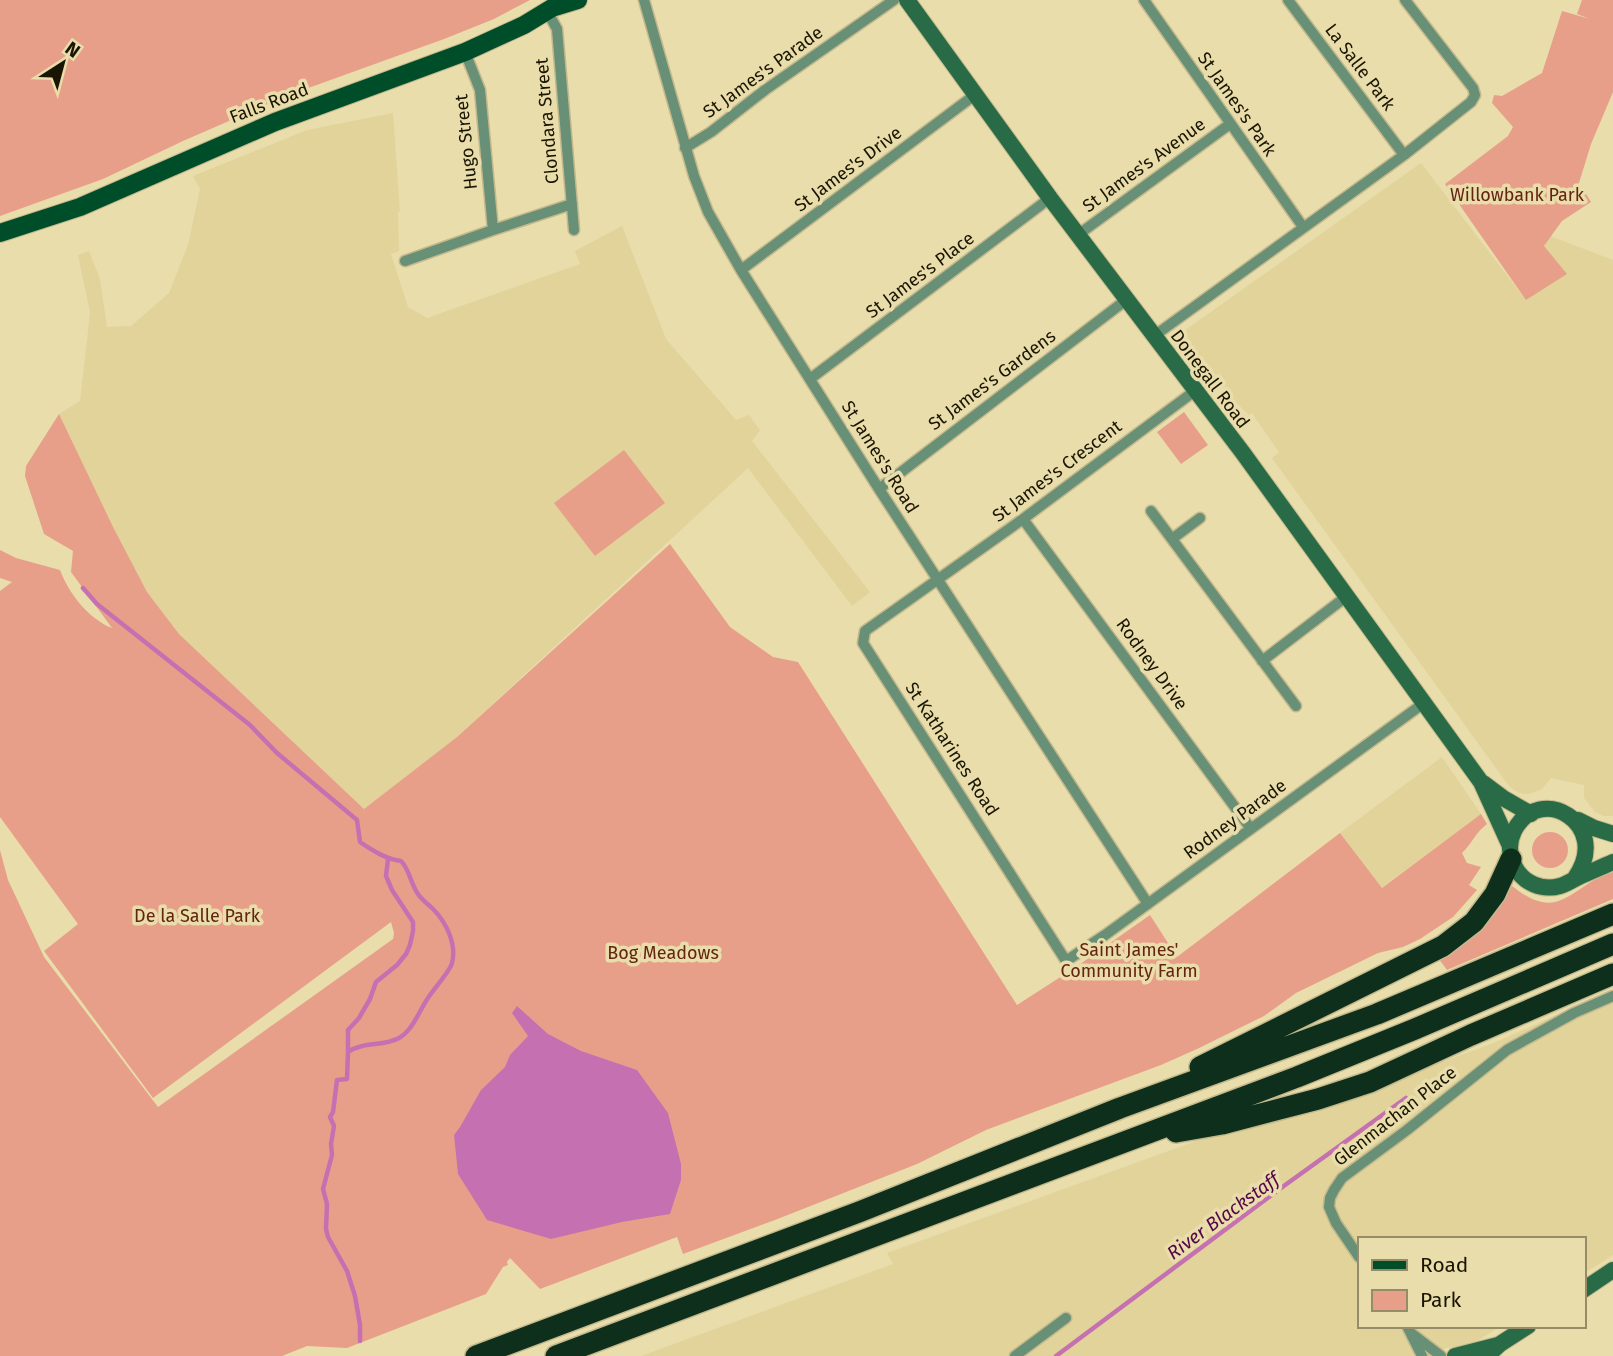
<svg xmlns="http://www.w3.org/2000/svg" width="1613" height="1356" font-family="'Fira Sans',sans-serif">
  <rect width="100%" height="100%" fill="#e9ddab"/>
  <!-- built -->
  <path fill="#e1d399" d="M 393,113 L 400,211 L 398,212 L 399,251 L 391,254 L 408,307 L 427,318 L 580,264 L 575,251 L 622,226 L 666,339 L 736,420 L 749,415 L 760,430 L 752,441 L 870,592 L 852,606 L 748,468 L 457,737 L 364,809 L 179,634 L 105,537 L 59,414 L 80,401 L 87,341 L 90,312 L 78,255 L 89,251 L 100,279 L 107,327 L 131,326 L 169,293 L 188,245 L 200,189 L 193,176 L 307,130 Z
    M 1421,163 L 1526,300 L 1544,246 L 1550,236 L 1613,260 L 1613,816 L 1604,816 L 1595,812 L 1584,798 L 1584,785 L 1551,778 L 1542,789 L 1529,794 L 1519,793 L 1511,788 L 1506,782 L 1272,458 L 1279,452 L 1267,435 L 1252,413 L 1249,415 L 1223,390 L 1225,387 L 1202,357 L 1199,358 L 1183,336 L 1184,331 Z
    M 1442,757 L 1481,814 L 1381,888 L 1340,833 Z
    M 1613,990 L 1613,1255 L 1583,1274 L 1583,1239 L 1359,1239 L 1359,1326 L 1501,1326 L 1469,1346 L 1445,1348 L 1432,1356 L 641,1356 L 893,1264 L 887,1253 L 1218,1133 L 1352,1095 L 1491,1044 Z"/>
  <!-- green -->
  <path fill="#e89f8a" d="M 0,0 L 530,0 L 494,19 L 444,39 L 289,95 L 183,141 L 103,179 L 0,216 Z
    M 1582,0 L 1613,0 L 1613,92 L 1591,144 L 1579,183 L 1591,202 L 1562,221 L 1544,246 L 1567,274 L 1526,300 L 1445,184 L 1508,136 L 1513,127 L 1492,103 L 1494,95 L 1502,96 L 1542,73 L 1562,11 L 1590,19 L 1577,14 Z
    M 1184,412 L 1208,445 L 1181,464 L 1157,432 Z
    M 59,414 L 113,527 L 147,592 L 179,634 L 364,809 L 457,737 L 670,544 L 730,627 L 773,657 L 798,662 L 1017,1005 L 1076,967 L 1150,915 L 1177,957 L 1340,833 L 1382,888 L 1481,814 L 1487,824 C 1474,834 1472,844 1462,853 L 1467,863 L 1481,867 L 1469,885 L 1477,890 L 1453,917 L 1420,939 L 1403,947 L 1378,953 L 1296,993 L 1264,1016 L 1197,1049 L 1161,1065 L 986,1130 L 917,1164 L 775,1220 L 683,1254 L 677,1237 L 540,1289 L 510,1258 L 507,1262 L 508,1265 L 503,1267 L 486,1294 L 347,1348 L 307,1346 L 282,1356 L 0,1356 L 0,850 L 8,880 L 44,957 L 158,1107 L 393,939 L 394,933 L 391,922 L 153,1098 L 44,951 L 78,924 L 0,817 L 0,591 L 12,582 L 0,578 L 0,550 L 16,558 L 60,570 C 69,594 89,619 112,628 L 71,572 L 73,551 L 44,534 L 25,476 L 26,466 Z
    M 624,450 L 665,503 L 595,556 L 554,503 Z
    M1532 850a18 18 0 1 1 36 0a18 18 0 1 1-36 0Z
    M 1613,872 L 1613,899 L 1447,970 L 1439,959 C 1474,938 1491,920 1512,886 C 1561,925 1570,885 1613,872 Z"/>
  <!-- water -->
  <path fill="#c571b1" d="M 517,1006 L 548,1034 L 581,1051 L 637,1070 L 668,1113 L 681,1164 L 681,1180 L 670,1214 L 622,1222 L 551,1239 L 487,1220 L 458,1174 L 454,1135 L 460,1127 L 481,1090 L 505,1067 L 510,1055 L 528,1036 L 512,1013 Z"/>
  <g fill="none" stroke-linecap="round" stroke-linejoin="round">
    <!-- stream -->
    <path stroke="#c571b1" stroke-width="4.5" d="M 83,588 L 97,604 L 250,725 L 277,753 L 357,820 L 360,842 C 373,851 386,859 401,861 C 410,870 410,883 418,894 C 422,900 428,904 433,909 C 446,922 457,944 452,963 C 451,970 432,991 428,998 C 419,1011 413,1030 399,1038 C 383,1047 364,1041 348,1052 L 347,1079 L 337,1080 L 333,1112 L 330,1117 L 334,1126 L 331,1144 L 332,1155 L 323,1189 L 327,1204 L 326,1229 L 328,1237 L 347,1271 L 355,1296 L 360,1325 L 360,1341
      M 348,1051 L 348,1030 L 359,1018 L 370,999 L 376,982 L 397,965 L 406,954 L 410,945 L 413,931 L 413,922 L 392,890 L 386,876 L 388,859
      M 1056,1356 L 1281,1188 L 1406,1098"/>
    <!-- street casing -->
    <g stroke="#c4b98d" stroke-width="13">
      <path id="street" d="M 644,0 L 694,176 L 708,212 L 741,270 L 879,489 L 1148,904
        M 1144,0 L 1303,227
        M 1288,0 L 1404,155
        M 547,11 L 557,29 L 574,230
        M 465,52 L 480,90 L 493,230
        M 685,148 L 711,132 L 765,90 L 894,0
        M 1079,234 L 1230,124
        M 405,261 L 493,230 L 572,204
        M 741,270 L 976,94
        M 1154,336 L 1404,155 L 1471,102 L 1475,95 L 1473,88 L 1405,0
        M 810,379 L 1050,198
        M 1196,390 L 1023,519 L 865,631 L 863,643 L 1066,961 L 1105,935 L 1424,703
        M 879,489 L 1126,300
        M 1151,511 L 1296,706
        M 1023,519 L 1251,829
        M 1172,539 L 1200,518
        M 1262,661 L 1347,596
        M 1359,1257 L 1336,1223 L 1329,1207 L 1330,1198 L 1334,1190 L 1342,1178 L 1407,1130 L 1507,1050 L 1574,1013 L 1613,996
        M 1407,1326 L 1422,1356
        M 1411,1333 L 1441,1356
        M 1015,1356 L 1066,1318"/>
    </g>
    <!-- secondary casing -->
    <g stroke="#c4b98d" stroke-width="18">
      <path id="secondary" d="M 907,0 L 1050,198 L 1243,453 L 1481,782 L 1510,846
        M 1483,783 L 1503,798 L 1531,814
        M 1578,820 L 1594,828 L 1613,834
        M 1575,878 C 1613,824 1539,781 1514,831 C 1508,843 1509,855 1515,867 C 1523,883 1542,891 1560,886 C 1567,884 1572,880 1579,877 C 1590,872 1602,867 1613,862
        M 1583,1290 L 1613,1270
        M 1455,1356 L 1498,1345
        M 1487,1356 L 1500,1344 L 1528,1326"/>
    </g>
    <!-- primary casing -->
    <g stroke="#c4b98d" stroke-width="20">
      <path id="primary" d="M 0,233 L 80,207 L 275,122 L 465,52 L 524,25 L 552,8 L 578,0"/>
    </g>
    <!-- highway casing -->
    <g stroke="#c4b98d" stroke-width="24">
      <path id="highway" d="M 1200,1067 L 1443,946 L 1474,922 L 1495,894 L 1511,859
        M 1176,1132 L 1222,1124 L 1318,1099 L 1370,1082 L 1471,1035 L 1613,974
        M 476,1356 L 859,1212 L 1120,1108 L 1377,1014 L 1613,914
        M 556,1356 L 1297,1077 L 1415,1029 L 1613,944"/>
    </g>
    <!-- street -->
    <use href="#street" stroke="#689076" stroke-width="10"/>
    <!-- secondary -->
    <use href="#secondary" stroke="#286b46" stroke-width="16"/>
    <!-- primary -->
    <use href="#primary" stroke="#004d2a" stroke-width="18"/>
    <!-- highway -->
    <use href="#highway" stroke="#0d2f1c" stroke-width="21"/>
  </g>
  <g text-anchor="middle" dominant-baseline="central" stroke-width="7" stroke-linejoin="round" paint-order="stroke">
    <!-- street labels -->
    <g font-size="18" fill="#1a1503" stroke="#e9ddab">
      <text transform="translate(1360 67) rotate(53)">La Salle Park</text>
      <text transform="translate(763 72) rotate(-36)">St James's Parade</text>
      <text transform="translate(269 103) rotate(-21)">Falls Road</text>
      <text transform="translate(1237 104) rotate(55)">St James's Park</text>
      <text transform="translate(547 121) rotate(-95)">Clondara Street</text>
      <text transform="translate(466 142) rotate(-96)">Hugo Street</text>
      <text transform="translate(1144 165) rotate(-36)">St James's Avenue</text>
      <text transform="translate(848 169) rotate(-37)">St James's Drive</text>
      <text transform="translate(920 275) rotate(-37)">St James's Place</text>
      <text transform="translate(1210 379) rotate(53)">Donegall Road</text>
      <text transform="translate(992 380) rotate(-37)">St James's Gardens</text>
      <text transform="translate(880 457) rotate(58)">St James's Road</text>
      <text transform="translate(1057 471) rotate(-37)">St James's Crescent</text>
      <text transform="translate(1152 664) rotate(54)">Rodney Drive</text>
      <text transform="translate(952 749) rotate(57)">St Katharines Road</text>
      <text transform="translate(1235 819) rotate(-36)">Rodney Parade</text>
      <text transform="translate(1395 1116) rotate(-38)">Glenmachan Place</text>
    </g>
    <!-- park labels -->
    <g font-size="18" fill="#642412" stroke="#e9ddab">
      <text x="1517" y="195">Willowbank Park</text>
      <text x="197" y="916">De la Salle Park</text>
      <text x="1129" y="950">Saint James'<tspan x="1129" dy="21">Community Farm</tspan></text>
      <text x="663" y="953">Bog Meadows</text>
    </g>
    <!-- water labels -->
    <g font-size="19" font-style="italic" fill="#550648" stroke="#e9ddab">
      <text transform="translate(1223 1216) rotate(-36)">River Blackstaff</text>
    </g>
  </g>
  <!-- legend -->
  <rect x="1358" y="1237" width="228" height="91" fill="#e9ddab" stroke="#968d68" stroke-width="2"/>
  <rect x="1372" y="1260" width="35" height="10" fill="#004d2a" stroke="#968d68" stroke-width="2"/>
  <text x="1420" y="1272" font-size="21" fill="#1a1503">Road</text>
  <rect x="1372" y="1290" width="35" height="21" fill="#e89f8a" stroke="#968d68" stroke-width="2"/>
  <text x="1420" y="1307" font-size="21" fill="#1a1503">Park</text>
  <!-- north arrow -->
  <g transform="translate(63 63) rotate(36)" stroke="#e9ddab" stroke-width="5" paint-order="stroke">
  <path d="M0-5L12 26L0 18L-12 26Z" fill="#1a1503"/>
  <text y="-10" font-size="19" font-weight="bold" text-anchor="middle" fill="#1a1503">N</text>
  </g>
</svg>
